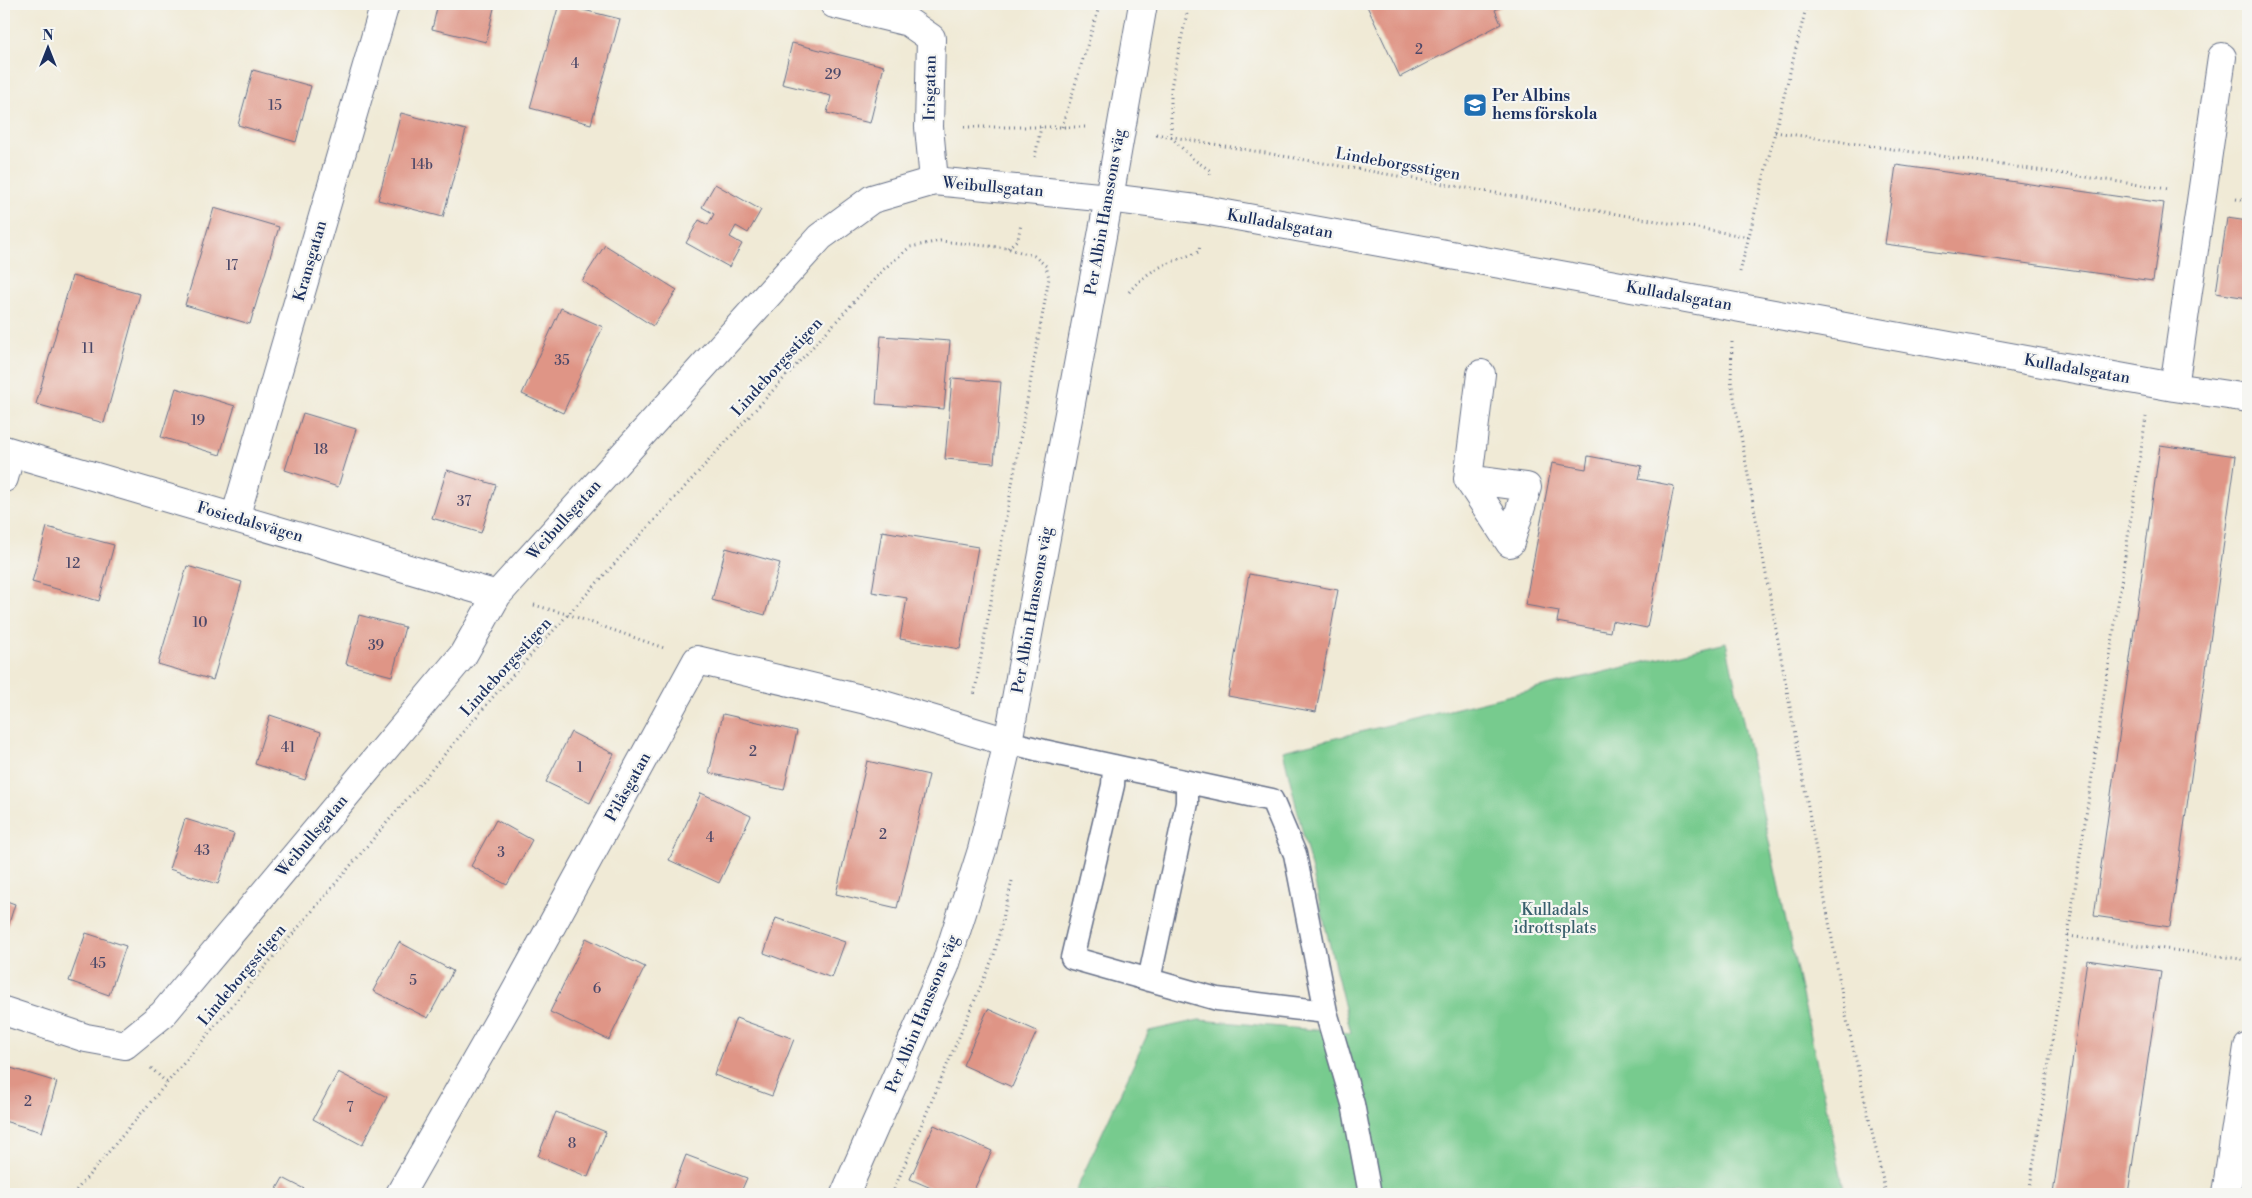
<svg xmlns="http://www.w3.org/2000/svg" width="2252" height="1198" font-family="'Libre Bodoni',serif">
  <rect width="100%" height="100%" fill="#f6f6f2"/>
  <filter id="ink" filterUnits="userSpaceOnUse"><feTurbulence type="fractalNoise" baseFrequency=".02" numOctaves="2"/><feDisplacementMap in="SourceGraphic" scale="10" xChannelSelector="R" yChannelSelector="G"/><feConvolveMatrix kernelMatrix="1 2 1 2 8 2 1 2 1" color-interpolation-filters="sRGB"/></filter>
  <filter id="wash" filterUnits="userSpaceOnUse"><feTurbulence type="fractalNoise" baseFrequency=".0096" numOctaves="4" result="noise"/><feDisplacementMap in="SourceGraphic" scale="20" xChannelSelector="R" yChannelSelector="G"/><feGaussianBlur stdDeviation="1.12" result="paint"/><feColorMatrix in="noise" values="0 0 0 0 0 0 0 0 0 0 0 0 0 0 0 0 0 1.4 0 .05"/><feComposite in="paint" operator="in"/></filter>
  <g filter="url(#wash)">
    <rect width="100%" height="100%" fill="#f0ead6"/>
    <!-- green -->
    <path fill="#77cb8e" stroke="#497d76" d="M 1726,642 L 1845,1194 L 1074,1194 L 1149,1031 L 1199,1020 L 1351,1033 L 1283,751 Z"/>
    <g id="blocks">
      <!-- building -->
      <path fill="#df9586" d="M 438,4 L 495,4 L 486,42 L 432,29 Z
        M 559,4 L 620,19 L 591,124 L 530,108 Z
        M 1366,4 L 1506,4 L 1495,10 L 1501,24 L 1400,77 Z
        M 792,43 L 884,66 L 870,123 L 827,113 L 831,96 L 782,84 Z
        M 253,70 L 311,86 L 296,142 L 238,125 Z
        M 401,113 L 466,130 L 443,217 L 378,200 Z
        M 1896,165 L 2164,203 L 2153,281 L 1885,244 Z
        M 715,184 L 761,210 L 748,233 L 736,226 L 730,237 L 742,244 L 729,267 L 686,243 L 699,220 L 708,225 L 714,214 L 702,207 Z
        M 214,208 L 279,227 L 250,324 L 185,305 Z
        M 2227,218 L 2248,221 L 2248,298 L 2216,293 Z
        M 605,245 L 677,290 L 653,326 L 582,281 Z
        M 72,276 L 140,294 L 104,423 L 36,404 Z
        M 561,308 L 603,327 L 563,413 L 522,394 Z
        M 881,336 L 950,341 L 944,409 L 876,404 Z
        M 952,378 L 1001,382 L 994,463 L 945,459 Z
        M 176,388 L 235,406 L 220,455 L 161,437 Z
        M 303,413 L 356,429 L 338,487 L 285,470 Z
        M 2160,445 L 2236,456 L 2170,927 L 2094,916 Z
        M 1588,456 L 1642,466 L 1639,479 L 1674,486 L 1647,628 L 1612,621 L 1610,632 L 1557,622 L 1559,611 L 1525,605 L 1552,463 L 1586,469 Z
        M 447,470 L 496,485 L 481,533 L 432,518 Z
        M 47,527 L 114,545 L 99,601 L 32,582 Z
        M 882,531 L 978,547 L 960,649 L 900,639 L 907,598 L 872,592 Z
        M 726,548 L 780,563 L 765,615 L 712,600 Z
        M 187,566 L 242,582 L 213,680 L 158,664 Z
        M 1249,574 L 1338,590 L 1316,712 L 1228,696 Z
        M 359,615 L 405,627 L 392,676 L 346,664 Z
        M 723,714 L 797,731 L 784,790 L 709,773 Z
        M 270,715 L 321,732 L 305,780 L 255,764 Z
        M 571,732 L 614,754 L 590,803 L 546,782 Z
        M 867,761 L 929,775 L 897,908 L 836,894 Z
        M 701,793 L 751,816 L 719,883 L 669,860 Z
        M 185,819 L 234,834 L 218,884 L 169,869 Z
        M 496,820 L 532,840 L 507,885 L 471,866 Z
        M 4,900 L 15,904 L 4,939 Z
        M 776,918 L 845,942 L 832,978 L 764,953 Z
        M 86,933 L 126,946 L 109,995 L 69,981 Z
        M 586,938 L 645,967 L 609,1040 L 550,1012 Z
        M 399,942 L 453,971 L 428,1018 L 373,991 Z
        M 2087,960 L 2161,971 L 2128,1194 L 2053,1194 Z
        M 988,1009 L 1037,1031 L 1012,1087 L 963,1065 Z
        M 736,1018 L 794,1039 L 772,1096 L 714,1075 Z
        M 4,1066 L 57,1082 L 42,1132 L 4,1121 Z
        M 338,1072 L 387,1097 L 362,1145 L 313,1119 Z
        M 556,1112 L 606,1132 L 588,1177 L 538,1156 Z
        M 934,1125 L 992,1151 L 972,1194 L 945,1194 L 910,1179 Z
        M 686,1155 L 747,1178 L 740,1194 L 671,1194 Z
        M 283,1178 L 314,1194 L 274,1194 Z"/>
    </g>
  </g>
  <g filter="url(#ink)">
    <use href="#blocks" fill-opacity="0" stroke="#667088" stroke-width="1"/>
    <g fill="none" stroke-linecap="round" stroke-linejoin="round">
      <!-- service casing -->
      <g stroke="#667088" stroke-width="25">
        <path id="service" d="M 1008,742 L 1044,751 L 1272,800 L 1295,854 L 1326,1012 L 1353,1104 L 1370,1194
          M 1114,766 L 1113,785 L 1072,958 L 1217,999 L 1326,1012
          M 1149,980 L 1187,803 L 1187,782"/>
      </g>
      <!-- minor casing -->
      <g stroke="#667088" stroke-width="30">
        <path id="minor" d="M 834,4 L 908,22 L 931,38 L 929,127 L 934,181
          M 2174,387 L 2222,57
          M 4,450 L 497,595
          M 4,478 L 11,452
          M 1468,479 L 1527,487 L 1510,543 L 1468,479 L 1481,374
          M 235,518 L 385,4
          M 4,1011 L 86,1038 L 125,1045 L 163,1014 L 463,655 L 497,595 L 820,237 L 872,199 L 934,181 L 1109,198 L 1204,210 L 2174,387 L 2248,398
          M 400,1194 L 513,996 L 697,660 L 870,701 L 1008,742
          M 2226,1194 L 2248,1047"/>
      </g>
      <!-- tertiary casing -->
      <g stroke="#667088" stroke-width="30">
        <path id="tertiary" d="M 845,1194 L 945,966 L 982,850 L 1008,742 L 1109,198 L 1143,4"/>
      </g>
      <!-- path -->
      <path stroke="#667088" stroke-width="3" stroke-dasharray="1 4" stroke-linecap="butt" d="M 1189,4 L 1171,87 L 1171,137 L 1193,159 L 1211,171 L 1210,176
        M 964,127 L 1085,127
        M 1062,127 L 1100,4
        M 1775,132 L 2168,189
        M 1156,134 L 1749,237
        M 1035,157 L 1041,127
        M 2236,199 L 2248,201
        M 1008,248 L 1018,239 L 1021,224
        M 1740,272 L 1807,4
        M 1129,292 C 1150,267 1169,263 1199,252 L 1200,244
        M 1732,342 L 1731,381 L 1846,1016 L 1886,1194
        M 534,605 L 570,615 L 664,648
        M 2068,936 L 2248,960
        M 151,1068 L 167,1083
        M 73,1194 L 499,690 L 884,269 L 910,247 L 940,241 L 1007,248 L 1034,256 L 1046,266 L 1049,278 L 974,696
        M 892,1194 L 994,955 L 1012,881
        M 2029,1194 L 2146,417"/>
      <!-- service -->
      <use href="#service" stroke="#fff" stroke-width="22"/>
      <!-- minor -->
      <use href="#minor" stroke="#fff" stroke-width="28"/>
      <!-- tertiary -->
      <use href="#tertiary" stroke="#fff" stroke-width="28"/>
    </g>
  </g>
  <!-- icons -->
  <defs>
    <g id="school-square" transform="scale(1.25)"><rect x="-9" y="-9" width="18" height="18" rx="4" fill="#1f6fb2" stroke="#f6f6f2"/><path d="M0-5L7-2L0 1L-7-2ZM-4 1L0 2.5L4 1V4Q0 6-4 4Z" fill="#fff"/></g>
  </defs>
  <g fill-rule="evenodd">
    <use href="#school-square" x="1475" y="105"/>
  </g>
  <g text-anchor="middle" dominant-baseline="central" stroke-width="4.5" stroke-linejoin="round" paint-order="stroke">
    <!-- number labels -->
    <g font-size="14" fill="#4c4868">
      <text x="1419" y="50">2</text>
      <text x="575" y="64">4</text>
      <text x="833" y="75">29</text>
      <text x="275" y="106">15</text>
      <text x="422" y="165">14b</text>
      <text x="232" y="266">17</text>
      <text x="88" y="349">11</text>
      <text x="562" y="361">35</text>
      <text x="198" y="421">19</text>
      <text x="321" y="450">18</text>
      <text x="464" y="502">37</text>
      <text x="73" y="564">12</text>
      <text x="200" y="623">10</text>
      <text x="376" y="646">39</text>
      <text x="288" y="748">41</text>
      <text x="753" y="752">2</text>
      <text x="580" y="768">1</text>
      <text x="883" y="835">2</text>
      <text x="710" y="838">4</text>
      <text x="202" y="851">43</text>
      <text x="501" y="853">3</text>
      <text x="98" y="964">45</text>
      <text x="413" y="981">5</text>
      <text x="597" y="989">6</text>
      <text x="28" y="1102">2</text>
      <text x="350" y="1108">7</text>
      <text x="572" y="1144">8</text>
    </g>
    <!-- street labels -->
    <g font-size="16" fill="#1b2f5e" stroke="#f6f6f2">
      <text transform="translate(930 88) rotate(-89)">Irisgatan</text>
      <text transform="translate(1398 164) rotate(10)">Lindeborgsstigen</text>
      <text transform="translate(993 187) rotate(5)">Weibullsgatan</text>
      <text transform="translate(1105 212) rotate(-80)">Per Albin Hanssons väg</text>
      <text transform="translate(1280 224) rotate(10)">Kulladalsgatan</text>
      <text transform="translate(310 261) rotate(-74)">Kransgatan</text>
      <text transform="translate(1679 296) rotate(10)">Kulladalsgatan</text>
      <text transform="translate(777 367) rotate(-48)">Lindeborgsstigen</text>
      <text transform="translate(2077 369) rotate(10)">Kulladalsgatan</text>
      <text transform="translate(564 520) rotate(-48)">Weibullsgatan</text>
      <text transform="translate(250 522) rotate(16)">Fosiedalsvägen</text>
      <text transform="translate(1032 610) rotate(-80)">Per Albin Hanssons väg</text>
      <text transform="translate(506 667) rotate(-48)">Lindeborgsstigen</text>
      <text transform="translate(628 787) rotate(-61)">Pilåsgatan</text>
      <text transform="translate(312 836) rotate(-50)">Weibullsgatan</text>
      <text transform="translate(242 975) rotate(-50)">Lindeborgsstigen</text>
      <text transform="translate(922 1014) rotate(-68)">Per Albin Hanssons väg</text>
    </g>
    <!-- poi labels -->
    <g font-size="16" font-weight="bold" fill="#1b2f5e" stroke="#f6f6f2" text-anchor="start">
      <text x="1492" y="96">Per Albins<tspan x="1492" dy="18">hems förskola</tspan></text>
    </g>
    <!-- park labels -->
    <g font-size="16" fill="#375e6c" stroke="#f6f6f2">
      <text x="1555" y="910">Kulladals<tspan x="1555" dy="18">idrottsplats</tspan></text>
    </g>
  </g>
  <!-- margin -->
  <rect width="2252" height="1198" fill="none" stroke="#f6f6f2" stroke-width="20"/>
  <!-- north arrow -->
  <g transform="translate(48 48)" stroke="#f6f6f2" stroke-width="4" paint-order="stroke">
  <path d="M0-4L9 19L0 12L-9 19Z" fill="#1b2f5e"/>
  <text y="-8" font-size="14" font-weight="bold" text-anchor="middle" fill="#1b2f5e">N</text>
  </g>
</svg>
